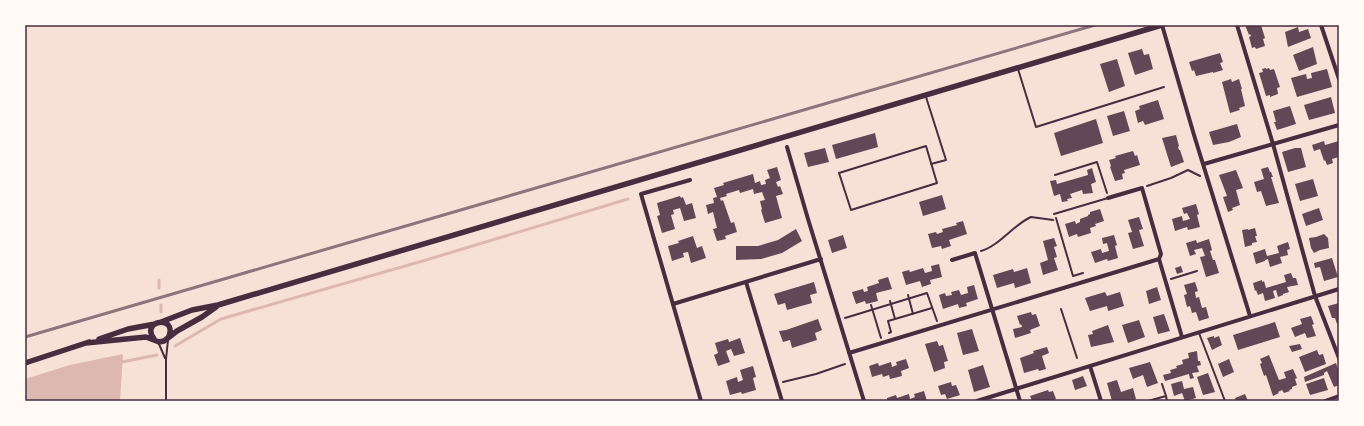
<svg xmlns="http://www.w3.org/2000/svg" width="1364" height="426" font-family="'IBM Plex Sans',sans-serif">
  <rect width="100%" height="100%" fill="#f7e1d7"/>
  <!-- water -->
  <path fill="#dcb8b0" d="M 123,354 L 120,401 L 25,401 L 25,379 L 70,365 Z"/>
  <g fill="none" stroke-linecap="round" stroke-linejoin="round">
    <!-- stream -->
    <path stroke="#dcb8b0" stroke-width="3" d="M 159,280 L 159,288
      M 161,305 L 161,312
      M 175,346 L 221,319 L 426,260 L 628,199
      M 122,362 L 157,355"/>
  </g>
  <!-- building -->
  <path fill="#644757" d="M 1245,25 L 1261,25 L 1265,38 L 1263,39 L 1265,46 L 1256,49 L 1255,47 L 1252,48 L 1249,37 L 1251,36 L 1250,34 L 1249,35 Z
    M 1298,27 L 1299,32 L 1308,29 L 1311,38 L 1288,47 L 1285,32 Z
    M 1313,47 L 1317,64 L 1299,71 L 1293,55 Z
    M 1142,49 L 1144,55 L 1149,54 L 1153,69 L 1135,75 L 1128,53 Z
    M 1220,53 L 1223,62 L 1220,63 L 1223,70 L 1213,73 L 1213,72 L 1196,76 L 1194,70 L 1192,71 L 1189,62 Z
    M 1117,59 L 1125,86 L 1109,92 L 1100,64 Z
    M 1266,68 L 1266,69 L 1269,68 L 1270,70 L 1274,69 L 1280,87 L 1277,88 L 1278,94 L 1270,97 L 1270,95 L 1266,96 L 1259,73 L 1263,72 L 1262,69 Z
    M 1327,69 L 1332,87 L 1297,97 L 1291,78 L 1306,74 L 1307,79 L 1312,78 L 1311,73 Z
    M 1231,79 L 1232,82 L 1239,79 L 1242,89 L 1241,89 L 1245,106 L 1239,108 L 1240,110 L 1230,113 L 1222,82 Z
    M 1331,97 L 1335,113 L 1309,120 L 1304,105 Z
    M 1158,100 L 1164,119 L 1145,125 L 1143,121 L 1138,123 L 1135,111 L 1140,109 L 1139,106 Z
    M 1290,106 L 1296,124 L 1277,130 L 1274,122 L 1276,122 L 1273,111 Z
    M 1124,111 L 1130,131 L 1113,136 L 1107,116 Z
    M 1096,119 L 1103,143 L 1061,156 L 1054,133 Z
    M 1237,124 L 1241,137 L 1229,142 L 1213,145 L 1209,132 Z
    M 875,133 L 878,147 L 836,159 L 832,145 Z
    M 1176,135 L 1179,146 L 1178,147 L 1179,150 L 1180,150 L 1184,162 L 1171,167 L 1162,138 Z
    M 1324,141 L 1325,145 L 1339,141 L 1339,157 L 1332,159 L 1333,163 L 1327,165 L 1325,160 L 1324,161 L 1320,149 L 1314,151 L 1312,145 Z
    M 825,148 L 829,162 L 808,167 L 804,153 Z
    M 1295,148 L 1301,148 L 1306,167 L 1288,172 L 1282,152 Z
    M 1133,151 L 1135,156 L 1137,155 L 1140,165 L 1124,170 L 1125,173 L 1122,174 L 1123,179 L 1115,181 L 1110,167 L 1111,166 L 1109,160 L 1116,158 L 1115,156 Z
    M 777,167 L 781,180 L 776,182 L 778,187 L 780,186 L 783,194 L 776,196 L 782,218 L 765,223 L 761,210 L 762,209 L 760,201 L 765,200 L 762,192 L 754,194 L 753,189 L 740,193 L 739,190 L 726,194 L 727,196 L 720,198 L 721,201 L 723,200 L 731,223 L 734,222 L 737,232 L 725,236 L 726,239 L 717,241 L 713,229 L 717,228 L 713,212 L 708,214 L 706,205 L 714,203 L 713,198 L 717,197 L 714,188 L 724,185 L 723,183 L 753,174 L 755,183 L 760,181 L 761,185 L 766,184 L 765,180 L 770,178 L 767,170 Z
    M 1268,167 L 1270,172 L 1271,172 L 1273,177 L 1271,177 L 1279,203 L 1266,206 L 1261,191 L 1257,192 L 1254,182 L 1264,179 L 1261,169 Z
    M 1092,168 L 1096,182 L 1091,184 L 1093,193 L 1083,194 L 1082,190 L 1070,194 L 1072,198 L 1067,199 L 1068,201 L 1062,202 L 1060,194 L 1054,196 L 1050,181 L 1056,180 L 1057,184 L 1088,175 L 1087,170 Z
    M 1236,170 L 1243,188 L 1236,190 L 1240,205 L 1232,208 L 1233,210 L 1228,212 L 1223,197 L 1227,196 L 1219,175 Z
    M 1313,179 L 1318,196 L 1300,201 L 1295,184 Z
    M 942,195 L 946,209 L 923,216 L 919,202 Z
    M 680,196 L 681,198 L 683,197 L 686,205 L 692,203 L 696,218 L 684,221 L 680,208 L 673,210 L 674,214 L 671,215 L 675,229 L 662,233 L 657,216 L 660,215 L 657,203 Z
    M 1196,204 L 1199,214 L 1197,215 L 1200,227 L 1188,230 L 1187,227 L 1175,231 L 1172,219 L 1182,216 L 1183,221 L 1190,219 L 1187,213 L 1184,214 L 1182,208 Z
    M 1319,208 L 1323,220 L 1306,226 L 1302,214 Z
    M 1100,209 L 1104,221 L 1095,224 L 1096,226 L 1090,228 L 1091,233 L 1078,237 L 1077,234 L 1069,237 L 1065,224 L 1075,221 L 1076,224 L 1080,222 L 1080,219 L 1088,216 L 1088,215 L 1090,214 L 1090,212 Z
    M 1139,217 L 1143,229 L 1139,230 L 1144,246 L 1133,249 L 1128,233 L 1132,232 L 1128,220 Z
    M 963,221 L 967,234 L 949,240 L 951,246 L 942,249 L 941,246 L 932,248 L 928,234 L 936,232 L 937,234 L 943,232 L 942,229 L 957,225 L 956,223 Z
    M 1255,228 L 1257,236 L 1255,236 L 1257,242 L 1252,243 L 1252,245 L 1245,247 L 1242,230 L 1248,229 L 1248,230 Z
    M 796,229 L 802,241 L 782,253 L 761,259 L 736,260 L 736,246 L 758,246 L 778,240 Z
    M 1324,234 L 1328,238 L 1329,248 L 1320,250 L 1314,253 L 1311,248 L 1309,238 L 1316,237 Z
    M 843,235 L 847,248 L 832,253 L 828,240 Z
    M 1114,235 L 1117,245 L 1115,246 L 1118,258 L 1108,261 L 1107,259 L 1095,263 L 1091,252 L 1101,249 L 1102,253 L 1109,251 L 1107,243 L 1103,244 L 1102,238 Z
    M 693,236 L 697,248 L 702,246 L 706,258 L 691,263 L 688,252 L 683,253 L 684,257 L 672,261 L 668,246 L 679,243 L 678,241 Z
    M 1054,238 L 1057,246 L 1054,247 L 1057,257 L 1054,258 L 1058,270 L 1043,275 L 1040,263 L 1048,260 L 1043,241 Z
    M 1209,239 L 1212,250 L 1210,251 L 1213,260 L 1215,260 L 1219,273 L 1206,277 L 1200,257 L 1205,256 L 1202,248 L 1194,250 L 1196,254 L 1190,256 L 1186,243 L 1196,240 L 1197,243 Z
    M 1288,242 L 1290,249 L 1287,250 L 1288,255 L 1280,257 L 1282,263 L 1270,267 L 1268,259 L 1265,260 L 1265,261 L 1256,264 L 1253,253 L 1265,249 L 1267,256 L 1279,253 L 1277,246 Z
    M 1332,258 L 1338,277 L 1324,281 L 1320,267 L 1315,268 L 1314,263 Z
    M 939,264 L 942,277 L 930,280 L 931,284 L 922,287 L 920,281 L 906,285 L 902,272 L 909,270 L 910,272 L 923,268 L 925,273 L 932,271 L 931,266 Z
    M 1181,266 L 1183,272 L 1177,274 L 1175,268 Z
    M 1027,268 L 1031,283 L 1015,288 L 1014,283 L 997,288 L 993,275 L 1013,269 L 1014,272 Z
    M 1291,273 L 1293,278 L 1296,278 L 1298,285 L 1287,287 L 1289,292 L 1283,294 L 1283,295 L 1278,297 L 1276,290 L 1273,291 L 1275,298 L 1265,301 L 1263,293 L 1258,295 L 1256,290 L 1255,291 L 1253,283 L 1262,280 L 1262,282 L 1264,281 L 1266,288 L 1286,282 L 1284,275 Z
    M 888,277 L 892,289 L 876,293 L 878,301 L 866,304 L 865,301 L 856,304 L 852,292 L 863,289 L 864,292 L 868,291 L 867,287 L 879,283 L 878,280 Z
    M 814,282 L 817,293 L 810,295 L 812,303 L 787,310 L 785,303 L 778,305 L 774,294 Z
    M 1195,282 L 1198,291 L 1195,292 L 1196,298 L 1199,297 L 1202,308 L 1206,307 L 1209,318 L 1199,321 L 1196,312 L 1192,313 L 1190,306 L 1187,307 L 1184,295 L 1187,294 L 1184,285 Z
    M 974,285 L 978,299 L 966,303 L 967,306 L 959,308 L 958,304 L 943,309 L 939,295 L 945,293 L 946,296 L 952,295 L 951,292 L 959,290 L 961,295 L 968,293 L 967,287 Z
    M 1157,287 L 1161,300 L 1149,304 L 1146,291 Z
    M 1105,292 L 1107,296 L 1120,292 L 1124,306 L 1108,311 L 1107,306 L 1090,311 L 1085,298 Z
    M 1339,303 L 1339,323 L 1337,324 L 1335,318 L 1332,318 L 1328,306 Z
    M 1031,312 L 1032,315 L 1036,314 L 1040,326 L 1030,330 L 1031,333 L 1015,338 L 1013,329 L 1022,327 L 1021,324 L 1020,325 L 1017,316 Z
    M 1164,314 L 1170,331 L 1158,334 L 1153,317 Z
    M 1311,316 L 1314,324 L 1312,325 L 1316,336 L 1307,338 L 1305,333 L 1295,337 L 1291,328 L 1302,324 L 1300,319 Z
    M 818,319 L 822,330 L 815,333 L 817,340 L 792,348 L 790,340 L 783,342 L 779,331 L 786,330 Z
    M 1139,320 L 1145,337 L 1128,343 L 1122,325 Z
    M 1275,322 L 1280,337 L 1238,350 L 1233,335 Z
    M 1108,325 L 1114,342 L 1091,347 L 1088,335 L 1093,334 L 1092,331 Z
    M 972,329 L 979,351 L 963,355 L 957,333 Z
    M 1214,336 L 1214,338 L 1219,336 L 1222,345 L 1212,350 L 1207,338 Z
    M 740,338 L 745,353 L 734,356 L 731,349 L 726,351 L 730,362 L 718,366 L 714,355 L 718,353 L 715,343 L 728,339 L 729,342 Z
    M 937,341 L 939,346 L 943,345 L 948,361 L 944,362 L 945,368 L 934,372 L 925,344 Z
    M 1300,344 L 1302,349 L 1292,352 L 1289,346 Z
    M 1047,347 L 1049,353 L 1042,356 L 1046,369 L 1039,371 L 1038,369 L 1024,373 L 1020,358 L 1034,353 L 1033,351 Z
    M 1317,350 L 1319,355 L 1323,354 L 1326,364 L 1305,372 L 1299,357 Z
    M 1197,351 L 1198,361 L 1200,361 L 1201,365 L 1197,366 L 1199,372 L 1192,373 L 1194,378 L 1190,379 L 1189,374 L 1165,381 L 1163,375 L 1171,373 L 1170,370 L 1177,368 L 1176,366 L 1183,364 L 1182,360 L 1189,358 L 1188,353 Z
    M 1269,355 L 1279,380 L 1286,378 L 1284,372 L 1293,369 L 1297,378 L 1295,379 L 1297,385 L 1292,387 L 1292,389 L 1289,390 L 1290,391 L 1284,393 L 1282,390 L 1278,392 L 1279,393 L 1273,396 L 1266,375 L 1264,376 L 1260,364 L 1262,363 L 1260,359 Z
    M 906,359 L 909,368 L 901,371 L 902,376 L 890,379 L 889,375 L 883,377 L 882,374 L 872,377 L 869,366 L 878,363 L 879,366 L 891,362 L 892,367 L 897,365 L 896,362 Z
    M 1229,359 L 1234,372 L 1223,377 L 1218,364 Z
    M 1150,362 L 1158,383 L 1147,387 L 1143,375 L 1133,379 L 1129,368 Z
    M 1336,363 L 1339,373 L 1339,385 L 1334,387 L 1327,371 L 1324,373 L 1324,375 L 1305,382 L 1304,377 Z
    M 983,365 L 990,387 L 974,392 L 968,370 Z
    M 753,366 L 756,377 L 753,378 L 756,390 L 742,394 L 741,392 L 730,395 L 726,381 L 737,377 L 738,382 L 743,380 L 740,370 Z
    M 1208,373 L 1215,392 L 1203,395 L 1197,377 Z
    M 1083,376 L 1087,386 L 1075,390 L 1072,380 Z
    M 1324,378 L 1328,390 L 1310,395 L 1306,384 Z
    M 1117,380 L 1121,392 L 1133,388 L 1136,399 L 1130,401 L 1112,401 L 1107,383 Z
    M 1182,381 L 1184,389 L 1193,387 L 1196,398 L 1185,401 L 1182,393 L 1174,396 L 1171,384 Z
    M 951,382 L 952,386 L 956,385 L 960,395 L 947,399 L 945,394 L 941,395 L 938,386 Z
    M 1048,390 L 1049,392 L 1053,391 L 1056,399 L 1052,401 L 1032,401 L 1030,396 Z
    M 924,391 L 927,401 L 887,401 L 887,398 L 896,395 L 897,398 L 909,394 L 910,399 L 915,397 L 914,394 Z
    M 1245,394 L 1248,401 L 1236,401 L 1235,398 Z"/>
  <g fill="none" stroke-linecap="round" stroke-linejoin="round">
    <!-- path -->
    <path stroke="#4a2c40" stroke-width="2" d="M 1055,175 L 1097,162 L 1107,193
      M 1147,186 L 1171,178 L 1188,170 L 1200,176
      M 1056,218 L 1073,276 L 1083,273
      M 981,251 C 999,246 1013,225 1031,217 L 1053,220
      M 1171,279 L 1197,271
      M 908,295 L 913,314
      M 871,305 L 881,338
      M 1061,309 L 1077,358
      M 845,318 L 927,293 L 937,321
      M 895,319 L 932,308
      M 889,333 L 891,332 L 888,321 L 895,319 L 890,301
      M 783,382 L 816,374 L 845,364"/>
    <!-- service -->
    <path stroke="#4a2c40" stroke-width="2" d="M 1001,25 L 1005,25
      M 1018,69 L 1036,127 L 1164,87
      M 926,97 L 946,160 L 931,164
      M 926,146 L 937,183 L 851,210 L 839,173 Z
      M 1054,214 L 1108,198
      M 1199,333 L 1225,401
      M 159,344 L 165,358
      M 1162,384 L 1166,396
      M 166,401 L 166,359 L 168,340
      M 1148,401 L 1166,396 L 1167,401"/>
    <!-- pedestrian -->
    <path stroke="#4a2c40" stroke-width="3.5" d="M 1325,401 L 1339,396"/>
    <!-- minor -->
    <path stroke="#4a2c40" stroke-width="4" d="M 1162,25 L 1194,135 L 1250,316
      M 1237,25 L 1273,144 L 1315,296 L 1339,358
      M 1321,25 L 1339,79
      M 787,147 L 808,219 L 864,401
      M 1204,164 L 1339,125
      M 690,180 L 641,194 L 701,401
      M 1108,198 L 1142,188 L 1161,254 L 1159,259 L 1182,337
      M 952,260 L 975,253 L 1020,401
      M 746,282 L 782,401
      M 673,304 L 821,259
      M 849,353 L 1159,259
      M 1090,366 L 1101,401
      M 977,401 L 1339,289"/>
    <!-- tertiary -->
    <path stroke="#4a2c40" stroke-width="5.5" d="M 161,322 L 192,310 L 218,305 L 1162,25
      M 99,339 L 128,329 L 155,324
      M 154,339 C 140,320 177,315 169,336
      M 86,343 L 146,337 L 159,342 L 164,341 L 177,331 L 202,317 L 216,307
      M 25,363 L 89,342"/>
    <!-- rail -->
    <path stroke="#8f747c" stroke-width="3" d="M 25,337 L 1095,25"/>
  </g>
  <!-- border -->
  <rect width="1364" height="426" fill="none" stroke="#fffaf5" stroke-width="52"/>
  <rect x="26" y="26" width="1312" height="374" fill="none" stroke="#4a2c40" stroke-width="1.5"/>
</svg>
